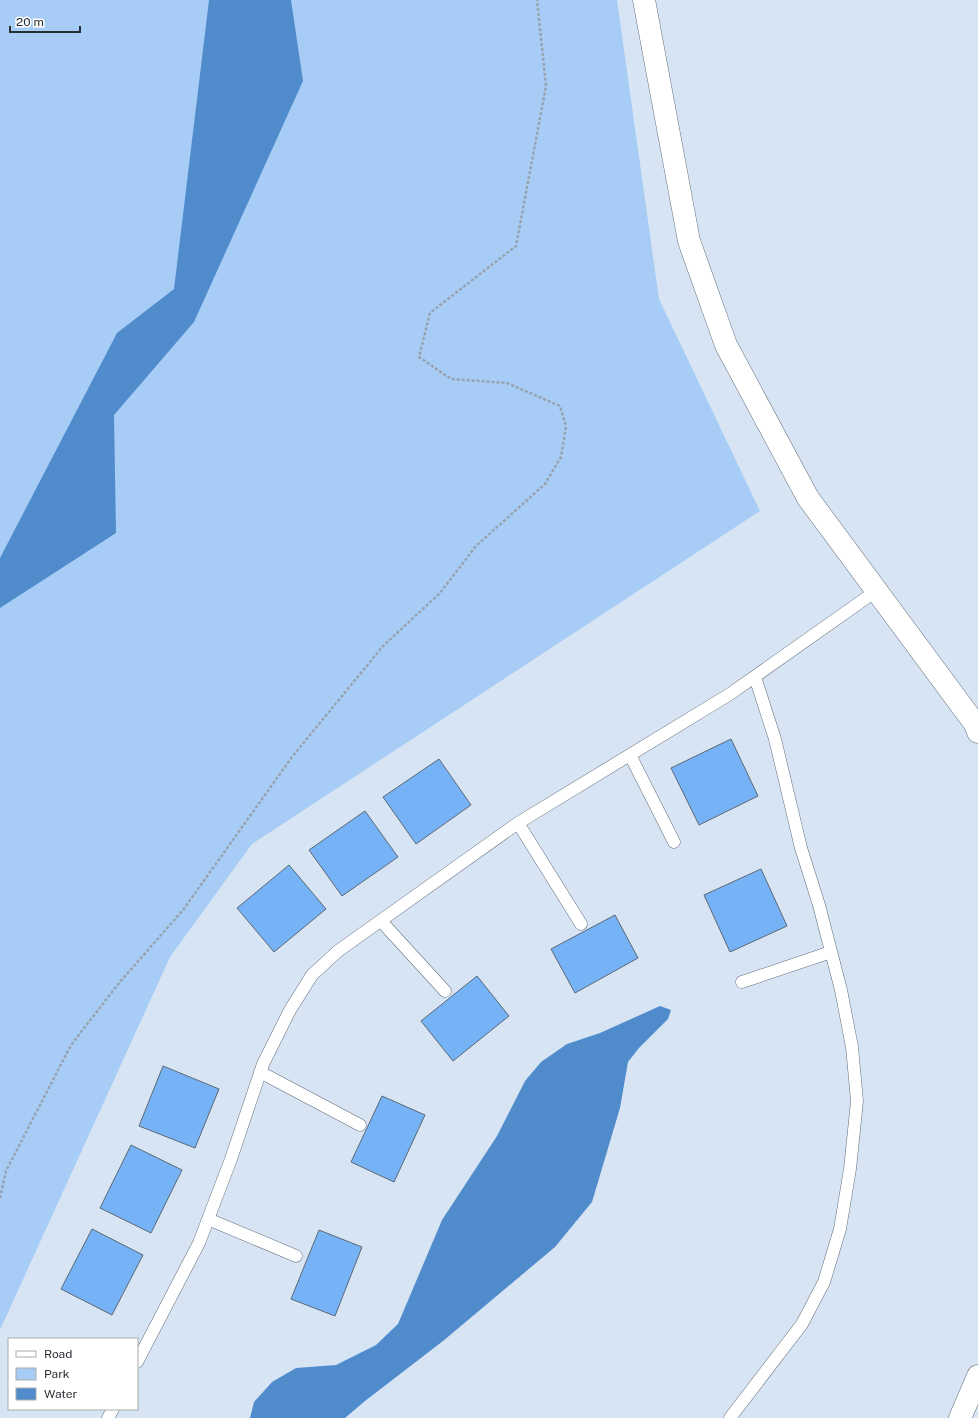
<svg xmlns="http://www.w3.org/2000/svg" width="978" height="1418" font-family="'Public Sans',sans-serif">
  <rect width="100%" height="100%" fill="#d7e4f3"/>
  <!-- green -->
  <path fill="#a7cdf6" d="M 0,0 L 617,0 L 659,299 L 760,511 L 252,844 L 170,957 L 0,1330 Z"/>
  <!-- water -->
  <path fill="#508ccc" d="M 209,0 L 291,0 L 303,81 L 194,322 L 114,415 L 116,533 L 0,608 L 0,558 L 117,333 L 174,289 Z
    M 660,1006 L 671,1010 L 668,1019 L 639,1048 L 628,1062 L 620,1108 L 592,1202 L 555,1247 L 443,1341 L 365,1401 L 345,1418 L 250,1418 L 254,1402 L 272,1382 L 296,1368 L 336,1365 L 376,1345 L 398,1324 L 442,1220 L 497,1136 L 525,1081 L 541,1062 L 567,1044 L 600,1033 Z"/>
  <!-- building -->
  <path fill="#76b3f6" stroke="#5c6875" d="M 731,739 L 758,796 L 699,825 L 671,768 Z
    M 439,759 L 471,805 L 416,844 L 383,797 Z
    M 365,811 L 398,857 L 342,896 L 309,850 Z
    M 289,865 L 326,909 L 274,952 L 237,908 Z
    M 761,869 L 787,926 L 730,952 L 704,895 Z
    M 615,915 L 638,958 L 575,993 L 551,949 Z
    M 477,976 L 509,1016 L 453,1061 L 421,1021 Z
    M 163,1066 L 219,1089 L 195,1148 L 139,1126 Z
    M 382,1096 L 425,1115 L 394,1182 L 351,1162 Z
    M 131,1145 L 182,1170 L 151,1233 L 100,1208 Z
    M 92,1229 L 143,1255 L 112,1315 L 61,1289 Z
    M 319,1230 L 362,1247 L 335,1316 L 291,1299 Z"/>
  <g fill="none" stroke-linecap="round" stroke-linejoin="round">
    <!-- lane casing -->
    <g stroke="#636e7c" stroke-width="13">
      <path id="lane" d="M 630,755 L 674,842
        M 518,823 L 581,924
        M 381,921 L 445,991
        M 742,982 L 831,952
        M 260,1072 L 360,1125
        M 208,1219 L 296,1256
        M 137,1362 L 199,1243 L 231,1159 L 263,1064 L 290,1010 L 312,975 L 338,951 L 518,823 L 730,694 L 876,591
        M 108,1418 L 113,1409
        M 730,1418 L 802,1324 L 824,1282 L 840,1229 L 850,1169 L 857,1101 L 852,1047 L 841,990 L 819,905 L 801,848 L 775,739 L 755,677"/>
    </g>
    <!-- secondary casing -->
    <g stroke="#636e7c" stroke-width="23">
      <path id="secondary" d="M 644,0 L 689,241 L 726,345 L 808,498 L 975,724 L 978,732
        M 960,1418 L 978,1376"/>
    </g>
    <!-- path -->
    <path stroke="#98a2ae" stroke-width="2.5" stroke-dasharray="3 2" stroke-linecap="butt" d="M 0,1198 L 6,1171 L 71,1045 L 119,983 L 183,910 L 292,757 L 383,646 L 440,593 L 476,546 L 545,484 L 561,457 L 566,426 L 560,406 L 507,383 L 451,379 L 419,357 L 430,313 L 516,246 L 546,86 L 537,0"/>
    <!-- lane -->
    <use href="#lane" stroke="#fff" stroke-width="12"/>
    <!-- secondary -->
    <use href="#secondary" stroke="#fff" stroke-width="22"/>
  </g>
  <!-- legend -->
  <rect x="8" y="1338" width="130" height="72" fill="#ffffff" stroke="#a9abae"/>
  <rect x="16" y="1351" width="20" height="6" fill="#ffffff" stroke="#a9abae"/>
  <text x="44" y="1358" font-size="12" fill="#292e34">Road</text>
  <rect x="16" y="1368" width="20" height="12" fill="#a7cdf6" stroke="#a9abae"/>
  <text x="44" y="1378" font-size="12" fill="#292e34">Park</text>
  <rect x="16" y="1388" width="20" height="12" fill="#508ccc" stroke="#a9abae"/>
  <text x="44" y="1398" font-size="12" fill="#292e34">Water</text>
  <!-- scale -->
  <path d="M10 26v6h70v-6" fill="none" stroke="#292e34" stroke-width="2"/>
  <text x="16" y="26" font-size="12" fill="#292e34" stroke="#ffffff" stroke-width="3" paint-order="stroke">20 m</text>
</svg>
